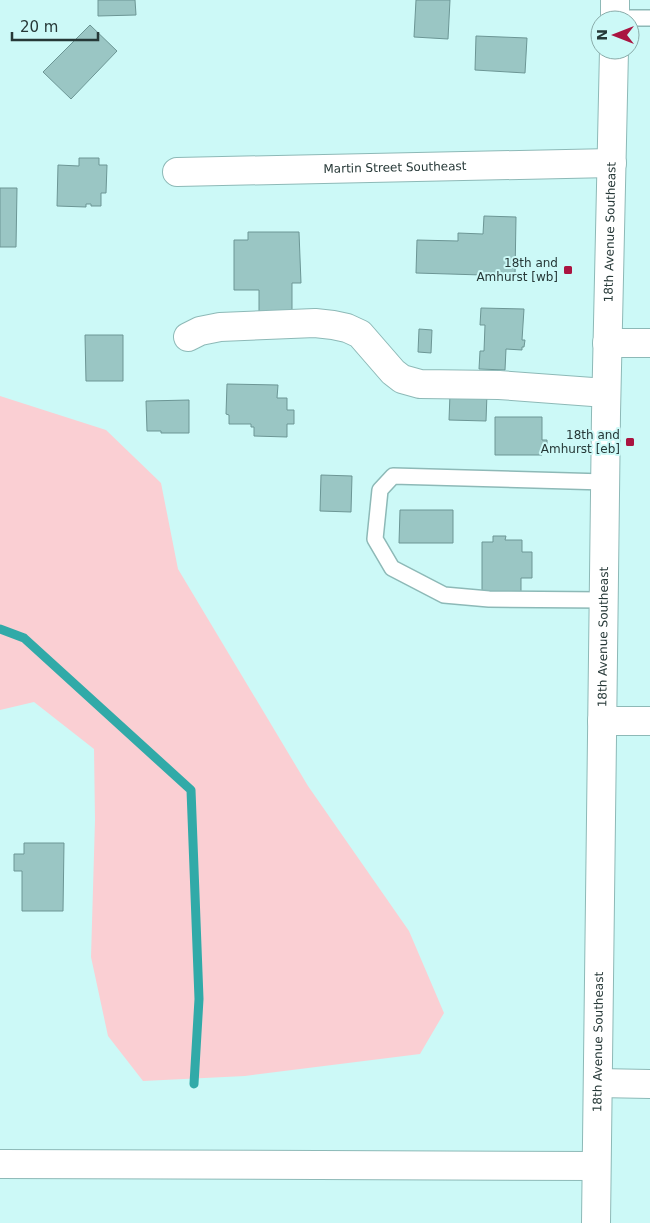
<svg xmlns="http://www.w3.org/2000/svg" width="650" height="1223" font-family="'DejaVu Sans',sans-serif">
  <rect width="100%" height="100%" fill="#ccf9f7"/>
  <!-- green -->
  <path fill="#facfd3" d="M 0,396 L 106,430 L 161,483 L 178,569 L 308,786 L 409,931 L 444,1013 L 420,1054 L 245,1076 L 143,1081 L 108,1036 L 91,957 L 95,820 L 94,749 L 34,702 L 0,710 Z"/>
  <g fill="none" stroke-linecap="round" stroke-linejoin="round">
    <!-- stream -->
    <path stroke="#31aaa8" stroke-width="9" d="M 0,629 L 24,638 L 191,790 L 199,999 L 194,1084"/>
  </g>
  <!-- building -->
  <path fill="#9ac6c4" stroke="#6c9695" d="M 98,0 L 135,0 L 136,15 L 98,16 Z
    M 416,0 L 450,0 L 448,39 L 414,37 Z
    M 90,25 L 117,51 L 71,99 L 43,72 Z
    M 476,36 L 527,38 L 525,73 L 475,70 Z
    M 79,158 L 99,158 L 99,165 L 107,165 L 106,193 L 101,193 L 101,206 L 91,206 L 91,204 L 86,204 L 86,207 L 57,206 L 58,165 L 79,166 Z
    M 0,188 L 17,188 L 16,247 L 0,247 Z
    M 484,216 L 516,217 L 515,276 L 416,273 L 417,240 L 458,241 L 458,233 L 483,234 Z
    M 248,232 L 299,232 L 301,283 L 292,283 L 292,315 L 259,315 L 259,290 L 234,290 L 234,240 L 248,240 Z
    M 481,308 L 524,309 L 522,340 L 525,340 L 524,347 L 522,347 L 522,350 L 506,349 L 505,370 L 479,369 L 480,351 L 484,351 L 485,325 L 480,325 Z
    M 419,329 L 432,330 L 431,353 L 418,352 Z
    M 85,335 L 123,335 L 123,381 L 86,381 Z
    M 227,384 L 278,385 L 277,398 L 287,398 L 287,410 L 294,410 L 294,424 L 287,424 L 287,437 L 254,436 L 254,427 L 251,427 L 251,424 L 229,424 L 229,415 L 226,414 Z
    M 450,394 L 487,394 L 486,421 L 449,420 Z
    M 189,400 L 189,433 L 161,433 L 161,431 L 147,431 L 146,401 Z
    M 495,417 L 542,417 L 542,440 L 547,440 L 547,446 L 542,446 L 542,455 L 495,455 Z
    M 321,475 L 352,476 L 351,512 L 320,511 Z
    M 400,510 L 453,510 L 453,543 L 399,543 Z
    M 493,536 L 506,536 L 505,540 L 522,540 L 522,552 L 532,552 L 532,578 L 521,578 L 521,593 L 482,593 L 482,542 L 493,542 Z
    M 24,843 L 64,843 L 63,911 L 22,911 L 22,871 L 14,871 L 14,854 L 24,854 Z"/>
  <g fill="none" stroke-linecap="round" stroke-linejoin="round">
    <!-- service casing -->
    <g stroke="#8db9b7" stroke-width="18">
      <path id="service" d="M 615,18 L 650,18
        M 604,600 L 489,599 L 444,595 L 392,568 L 375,539 L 380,490 L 393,476 L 605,482"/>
    </g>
    <!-- minor casing -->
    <g stroke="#8db9b7" stroke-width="30">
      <g id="minor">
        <path id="s1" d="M 177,172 L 612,163"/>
        <path d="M 188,337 L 200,331 L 220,327 L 315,323 L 333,325 L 347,328 L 360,334 L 393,372 L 402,379 L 420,384 L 499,385 L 606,393"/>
        <path d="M 607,343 L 650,343"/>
        <path d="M 602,721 L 650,721"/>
        <path d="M 598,1083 L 650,1084"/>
        <path d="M 0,1164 L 596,1166"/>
      </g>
    </g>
    <!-- tertiary casing -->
    <g stroke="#8db9b7" stroke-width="30">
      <g id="tertiary">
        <path d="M 615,20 L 615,0"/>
        <path id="s2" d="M 596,1223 L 606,414 L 614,50"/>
      </g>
    </g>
    <!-- service -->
    <use href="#service" stroke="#fff" stroke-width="15"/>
    <!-- minor -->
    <use href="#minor" stroke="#fff" stroke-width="28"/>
    <!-- tertiary -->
    <use href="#tertiary" stroke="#fff" stroke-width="28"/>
  </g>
  <!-- markers -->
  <g fill="#aa1440" stroke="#ccf9f7" stroke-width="2">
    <rect x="563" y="265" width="10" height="10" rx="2.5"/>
    <rect x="625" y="437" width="10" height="10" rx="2.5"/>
  </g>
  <g text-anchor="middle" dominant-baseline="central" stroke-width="4" stroke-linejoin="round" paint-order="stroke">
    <!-- street labels -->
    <g font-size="12" fill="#263837" stroke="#ccf9f7">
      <text stroke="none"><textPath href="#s1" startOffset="218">Martin Street Southeast</textPath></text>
      <text stroke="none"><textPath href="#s2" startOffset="991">18th Avenue Southeast</textPath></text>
      <text stroke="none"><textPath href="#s2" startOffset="586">18th Avenue Southeast</textPath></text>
      <text stroke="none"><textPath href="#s2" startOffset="181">18th Avenue Southeast</textPath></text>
    </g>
    <!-- poi labels -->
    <g font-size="12" fill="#263837" stroke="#ccf9f7" text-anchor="end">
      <text x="558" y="263">18th and<tspan x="558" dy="14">Amhurst [wb]</tspan></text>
      <text x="620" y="435">18th and<tspan x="620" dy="14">Amhurst [eb]</tspan></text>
    </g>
  </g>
  <!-- north arrow -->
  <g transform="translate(615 35) rotate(270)"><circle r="24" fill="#ccf9f7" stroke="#8aacaa"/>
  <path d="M0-4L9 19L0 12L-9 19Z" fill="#aa1440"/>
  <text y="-8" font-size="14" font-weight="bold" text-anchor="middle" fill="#263837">N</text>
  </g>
  <!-- scale -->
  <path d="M12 32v8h86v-8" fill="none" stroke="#263837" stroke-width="2.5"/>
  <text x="20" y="32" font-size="15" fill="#263837" stroke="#ccf9f7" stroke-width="4" paint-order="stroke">20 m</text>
</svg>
